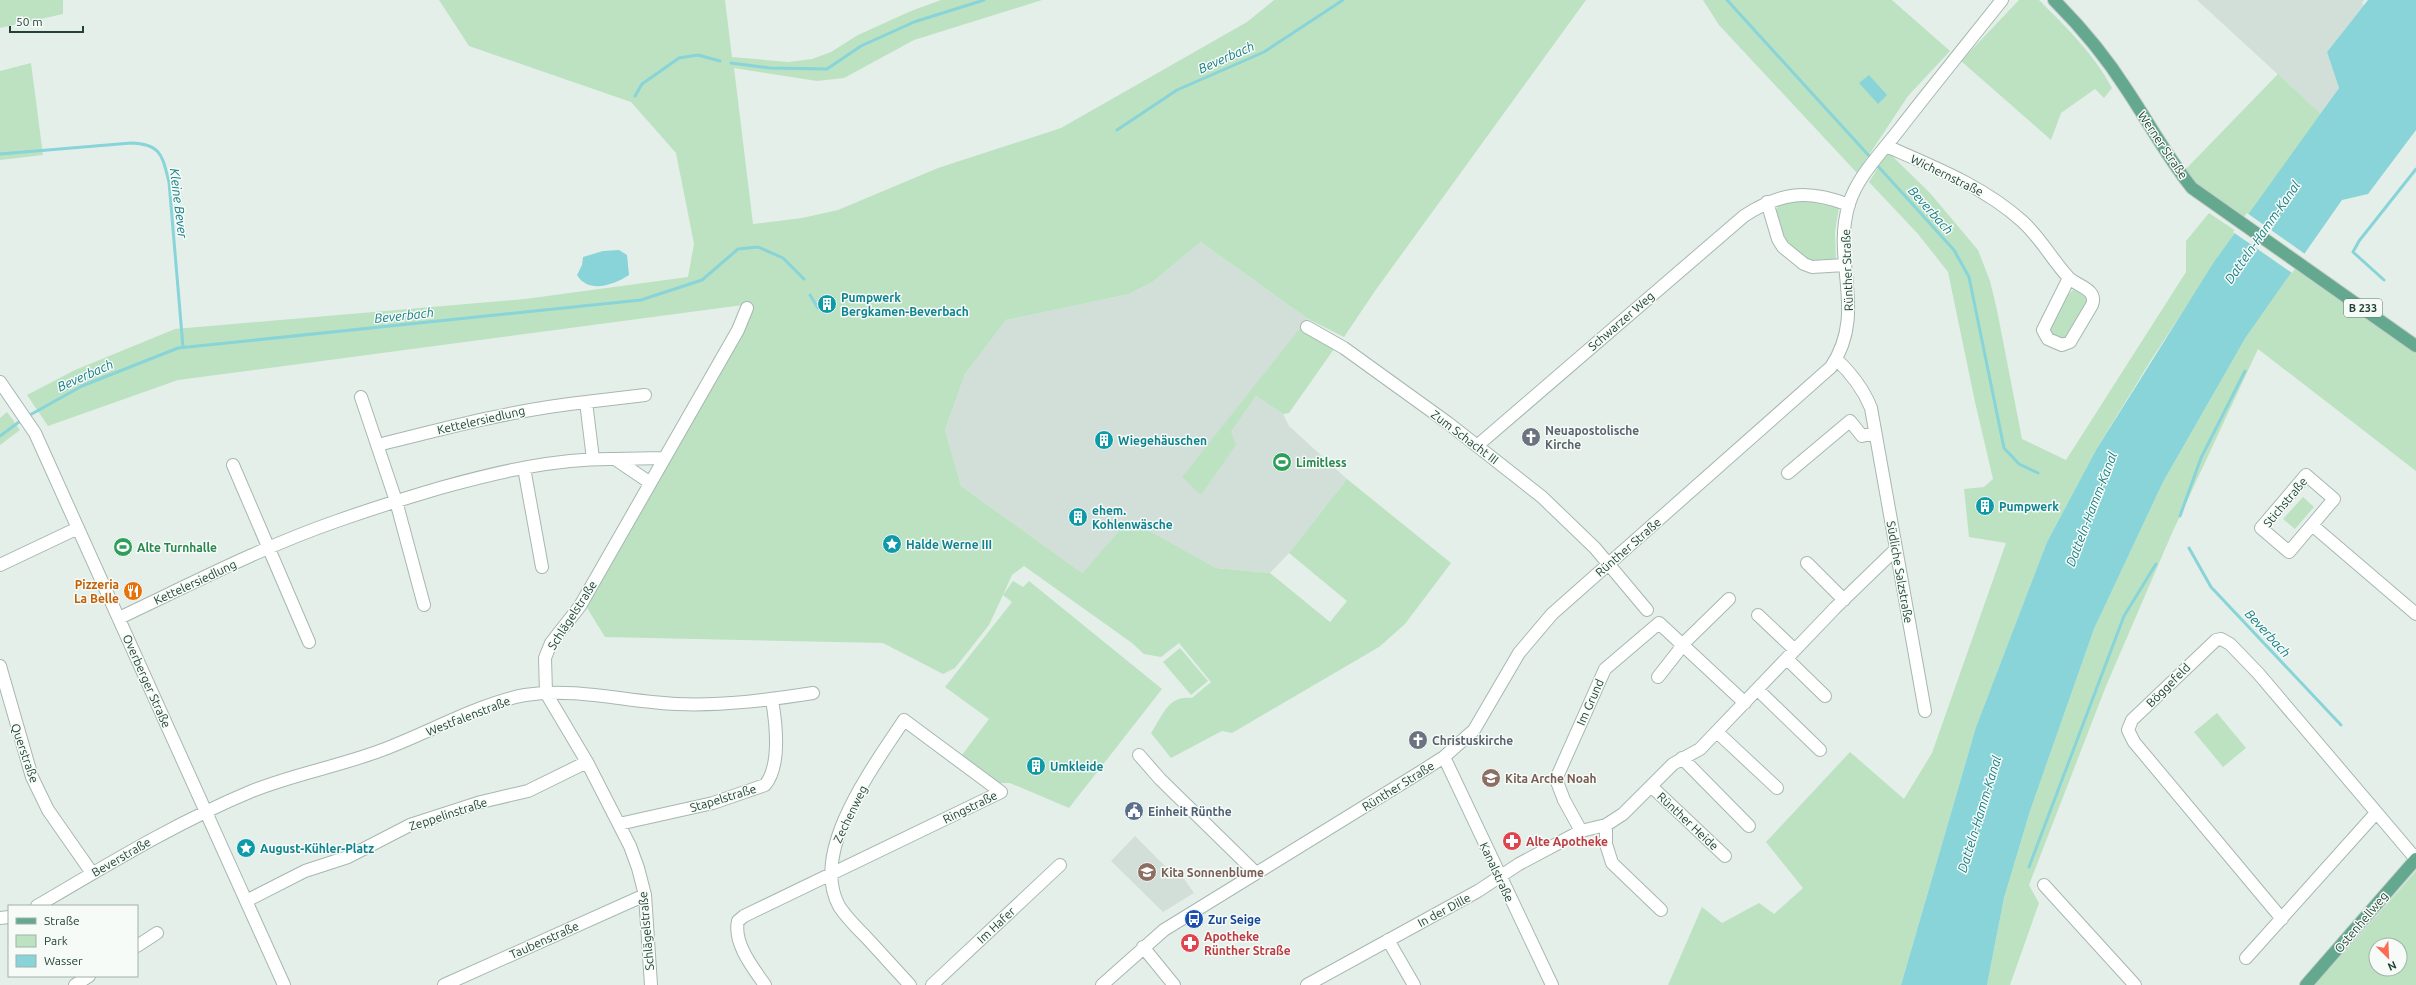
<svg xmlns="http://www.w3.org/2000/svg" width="2416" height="985" font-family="Ubuntu,sans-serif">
  <rect width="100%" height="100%" fill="#e4efe9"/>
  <!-- built -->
  <path fill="#d2dfd8" d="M 2197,0 L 2364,0 L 2362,3 L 2364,5 L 2327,52 L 2339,88 L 2321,114 Z
    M 1201,242 L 1308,319 L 1183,478 L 1231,432 L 1256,396 L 1283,414 L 1289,426 L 1347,479 L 1289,553 L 1270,573 L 1216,568 L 1129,521 L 1082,573 L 961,486 L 945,430 L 965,374 L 1006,320 L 1129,294 L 1154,281 Z
    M 1135,836 L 1173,874 L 1178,870 L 1194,893 L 1163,912 L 1111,861 Z"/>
  <!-- green -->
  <path fill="#bce2c2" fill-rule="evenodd" d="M 0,0 L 63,0 L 63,14 L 0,28 Z
    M 439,0 L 725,0 L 732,57 L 788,62 L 812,59 L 831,52 L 858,35 L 911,11 L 941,0 L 1042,0 L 914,40 L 844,78 L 817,81 L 734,68 L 753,224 L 802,218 L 838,210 L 938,168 L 1061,128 L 1247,22 L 1274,0 L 1586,0 L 1375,291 L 1344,337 L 1308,319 L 1201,242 L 1154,281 L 1129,294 L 1006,320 L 965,374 L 945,430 L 961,486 L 1082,573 L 1129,520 L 1216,568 L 1270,573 L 1330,622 L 1347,601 L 1289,553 L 1347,479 L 1451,563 L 1405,624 L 1379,647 L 1232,733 L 1222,731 L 1171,758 L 1151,733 C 1163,715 1168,695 1192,698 L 1211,682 L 1179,643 L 1161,657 L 1144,654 L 1132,643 L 1024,566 L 1012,575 L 1003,595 L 1013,581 L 1023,587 L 1029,581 L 1162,689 L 1069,808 L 1010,783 L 1000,783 L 962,755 L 989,719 L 945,687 L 1012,602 L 1003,595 L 989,625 L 955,668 L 943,674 L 883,643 L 605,637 L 584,603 L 745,330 L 743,305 L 178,380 L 48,426 L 27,395 L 75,370 L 175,329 L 525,299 L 688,277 L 694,244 L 676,153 L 631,102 L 469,46 Z
    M 1703,0 L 1892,0 L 1950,51 L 1908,96 L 1857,173 L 1719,25 Z
    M 2019,0 L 2039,0 C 2066,27 2094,54 2112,88 L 2104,98 L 2095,89 L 2061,113 L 2051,140 L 1961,61 Z
    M 31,63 L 43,155 L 0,160 L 0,71 Z
    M 2278,74 L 2321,114 L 2244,221 L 2193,184 L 2182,173 Z
    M 1888,152 L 1930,193 L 1978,250 L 1990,281 L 1997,310 L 2022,439 L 2066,460 L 2186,272 L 2186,241 L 2209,213 L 2236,231 L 2151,360 L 2096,450 L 2047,542 L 1976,727 L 1901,985 L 1668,985 L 1702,907 L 1722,923 L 1759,903 L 1774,914 L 1803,888 L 1766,842 L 1850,752 L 1904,799 L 1932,753 L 2006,543 L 1969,537 L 1964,489 L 1984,487 L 1993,479 L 1975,402 L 1948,272 L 1918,234 L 1869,182 Z
    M 1796,201 L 1816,201 L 1839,207 L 1835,232 L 1836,261 L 1809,262 L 1781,240 L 1774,213 L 1779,205 Z
    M 2301,257 L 2370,309 L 2365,315 L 2416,353 L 2416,471 L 2258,349 L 2172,533 L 2106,686 L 2029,885 L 2039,903 L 2010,985 L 1987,985 L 2004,898 L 2030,811 L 2094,629 L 2163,482 L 2246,337 Z
    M 2075,288 L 2079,289 L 2088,299 L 2069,336 L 2061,341 L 2051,335 L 2049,329 L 2068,295 Z
    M 1301,327 L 1334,349 L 1289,413 L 1283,414 L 1256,396 L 1231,432 L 1236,445 L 1201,495 L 1182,477 Z
    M 7,412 L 20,430 L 0,445 L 0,418 Z
    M 2303,497 L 2314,507 L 2295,529 L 2283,519 Z
    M 1180,648 L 1208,681 L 1191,695 L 1163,662 Z
    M 2217,713 L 2246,748 L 2223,767 L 2194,732 Z
    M 2416,871 L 2416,985 L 2315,985 ZM 2376,945 L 2400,945 L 2400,969 L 2376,969 Z"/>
  <!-- water -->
  <path fill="#88d4d8" d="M 2368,0 L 2416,0 L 2416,130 L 2368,194 L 2342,200 L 2246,337 L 2163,482 L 2094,629 L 2030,811 L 2004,898 L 1987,985 L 1901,985 L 1976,727 L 2047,542 L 2096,450 L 2214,262 L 2339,88 L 2327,52 Z
    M 1869,75 L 1887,95 L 1878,104 L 1859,83 Z
    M 619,250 L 627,255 L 629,275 C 614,285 588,294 577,275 L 582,265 L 583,257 L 603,251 Z"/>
  <!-- pier -->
  <path fill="#e4efe9" d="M 2247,213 L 2305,254 L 2292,273 L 2233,232 Z"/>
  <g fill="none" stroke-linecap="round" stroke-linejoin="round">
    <!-- stream -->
    <path stroke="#88d4d8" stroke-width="3" d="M 1727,0 L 1871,158
      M 731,63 L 770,68 L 827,69 L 861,46 L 914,22 L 984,0
      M 635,96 L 642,84 L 679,58 L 698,55 L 720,61
      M 1117,130 L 1177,90 L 1264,52 L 1343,0
      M 0,154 L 131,143 C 162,144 162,156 169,182 L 183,347
      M 1876,164 L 1954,250 L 1969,277 L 2004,448 L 2019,464 L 2038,473
      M 2384,280 L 2353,252 L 2359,241 L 2416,169
      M 810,295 L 818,308
      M 28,416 L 82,386 L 178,348 L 641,300 L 702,280 L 738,249 L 758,247 L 783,258 L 804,279
      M 0,436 L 23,419
      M 2180,516 L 2201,458 L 2245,371
      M 2189,548 L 2211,587 L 2341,725
      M 2029,867 L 2124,616 L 2156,564"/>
    <!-- minor casing -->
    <g stroke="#a6b8b0" stroke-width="14">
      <path id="minor" d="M 1886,146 C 1934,167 1983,186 2022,221 C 2041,238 2052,260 2069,278 C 2077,286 2098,289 2092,305 L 2070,342 L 2062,345 L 2048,339 L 2043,330 L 2069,278
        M 1767,202 L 1778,239 L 1783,247 L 1804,264 L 1812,267 L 1845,265
        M 1307,327 L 1344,348 L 1448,423 L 1542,497 L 1595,548 L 1647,610
        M 1836,359 C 1852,374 1863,388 1871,408 L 1925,711
        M 0,382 L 35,433 L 284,985
        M 361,397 L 396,501 L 424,605
        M 586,402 L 645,395
        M 378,445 C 449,427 513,410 586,402 L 593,459
        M 1478,445 L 1744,216 C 1781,192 1807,189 1849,205
        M 233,465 L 309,642
        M 524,468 L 542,567
        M 1788,473 L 1850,421 L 1862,436 L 1875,433
        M 2306,475 L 2334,499 L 2289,552 L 2261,528 Z
        M 649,482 L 615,459 L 664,458
        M 2312,525 L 2416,614
        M 1807,563 L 1844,600
        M 0,565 L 78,528
        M 1758,615 L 1795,650
        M 119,618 C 191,584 262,547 337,521 C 371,509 406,498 440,488 C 497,472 557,458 615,459
        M 1787,659 L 1825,696
        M 0,666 L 32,777 L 48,810 L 92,873
        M 1658,677 L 1687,640 L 1729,599
        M 1758,690 L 1820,750
        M 1717,732 L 1777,788
        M 1139,755 L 1160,779 L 1256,873
        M 1444,757 L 1552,985
        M 1682,758 L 1749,826
        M 1652,787 L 1725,856
        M 619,824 L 713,803 L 765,785 C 781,766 776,723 772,700
        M 1606,825 L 1606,844 L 1612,863 L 1661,910
        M 1581,831 L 1564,800 L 1556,779 L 1605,669 L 1659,623 L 1745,703
        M 2044,885 L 2135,985
        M 246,901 L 305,871 L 348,857 L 410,825 L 481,802 L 528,791 L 587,762
        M 37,906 C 107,865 177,822 252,791 C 294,774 340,766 382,750 C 426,734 480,703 525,695 C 576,687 627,702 677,704 C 723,706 768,700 813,693
        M 0,918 L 9,917
        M 2282,919 L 2134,742 L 2128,730 L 2132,720 L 2216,640 L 2221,639 L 2230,644 L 2258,673 L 2416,859
        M 1388,940 L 1414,985
        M 137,946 L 157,933
        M 1143,947 L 1174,985
        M 2246,958 L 2376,813
        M 75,985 L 89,976
        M 444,985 L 645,895
        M 651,985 L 645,895 L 638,868 L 630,846 L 587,762 L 546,693 L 545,658 L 551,643 L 580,606 L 738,330 L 747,308
        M 765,985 C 753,968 733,943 738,921 L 744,916 L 1001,792 L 904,720 C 874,766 809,851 839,906 C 846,917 856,927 865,936 C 880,952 895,969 910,985
        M 932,985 L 1060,865
        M 1102,985 L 1164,930 L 1422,771 L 1444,757 L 1474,730 L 1519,653 L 1552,614 L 1831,367 C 1868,312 1831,261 1849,204 C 1857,177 1881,153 1898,131 C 1932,87 1967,44 2002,0
        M 1307,985 L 1478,891 L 1519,864 L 1581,831 L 1606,825 L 1623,814 L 1673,764 L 1700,749 L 1835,608 L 1896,549"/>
    </g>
    <!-- major casing -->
    <g stroke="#c1cac7" stroke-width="14">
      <path id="major" d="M 2054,0 C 2081,27 2106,57 2127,90 C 2149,123 2167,157 2192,188 L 2416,346
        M 2306,985 L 2416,859"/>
    </g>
    <!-- minor -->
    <use href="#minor" stroke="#fff" stroke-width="12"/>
    <!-- major -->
    <use href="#major" stroke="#65a890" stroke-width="12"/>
  </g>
  <!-- icons -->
  <defs>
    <g id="building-disc" transform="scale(1)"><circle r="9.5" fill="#0f9aa8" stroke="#f6fbf8"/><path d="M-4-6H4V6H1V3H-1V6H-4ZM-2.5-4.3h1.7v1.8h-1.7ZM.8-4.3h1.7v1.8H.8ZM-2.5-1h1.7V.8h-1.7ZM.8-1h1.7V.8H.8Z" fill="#fff"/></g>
    <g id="church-disc" transform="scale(1)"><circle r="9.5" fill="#6b7280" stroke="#f6fbf8"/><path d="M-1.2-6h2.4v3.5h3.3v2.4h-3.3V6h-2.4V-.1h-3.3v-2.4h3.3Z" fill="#fff"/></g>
    <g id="stadium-disc" transform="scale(1)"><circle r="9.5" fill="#2e9e5b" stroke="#f6fbf8"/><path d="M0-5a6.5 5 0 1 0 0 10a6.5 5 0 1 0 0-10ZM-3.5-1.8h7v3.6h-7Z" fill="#fff"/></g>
    <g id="sight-disc" transform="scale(1)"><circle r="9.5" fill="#0f9aa8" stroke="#f6fbf8"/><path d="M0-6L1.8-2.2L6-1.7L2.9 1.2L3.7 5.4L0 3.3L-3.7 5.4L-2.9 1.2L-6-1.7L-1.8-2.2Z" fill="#fff"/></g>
    <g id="restaurant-disc" transform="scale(1)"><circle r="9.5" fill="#e8710a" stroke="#f6fbf8"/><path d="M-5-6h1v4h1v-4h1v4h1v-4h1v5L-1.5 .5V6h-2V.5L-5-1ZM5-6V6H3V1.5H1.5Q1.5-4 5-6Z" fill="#fff"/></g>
    <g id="school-disc" transform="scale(1)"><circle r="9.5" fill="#8d6e63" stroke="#f6fbf8"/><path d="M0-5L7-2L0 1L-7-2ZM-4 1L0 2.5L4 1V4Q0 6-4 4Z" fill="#fff"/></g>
    <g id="civic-disc" transform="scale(1)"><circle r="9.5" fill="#5c6f8a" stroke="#f6fbf8"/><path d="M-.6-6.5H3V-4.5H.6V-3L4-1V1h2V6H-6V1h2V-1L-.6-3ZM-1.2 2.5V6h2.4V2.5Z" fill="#fff"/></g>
    <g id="pharmacy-disc" transform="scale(1)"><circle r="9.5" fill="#e0444e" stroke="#f6fbf8"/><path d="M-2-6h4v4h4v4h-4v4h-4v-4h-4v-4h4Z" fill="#fff"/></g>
    <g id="bus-disc" transform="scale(1)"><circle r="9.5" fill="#1a4fb4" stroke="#f6fbf8"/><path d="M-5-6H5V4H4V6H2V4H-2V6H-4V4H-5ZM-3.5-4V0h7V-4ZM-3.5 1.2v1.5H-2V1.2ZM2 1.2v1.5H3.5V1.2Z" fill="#fff"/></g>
  </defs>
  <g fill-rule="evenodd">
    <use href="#building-disc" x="827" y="304"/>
    <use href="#church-disc" x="1531" y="437"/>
    <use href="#building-disc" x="1104" y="440"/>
    <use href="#stadium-disc" x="1282" y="462"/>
    <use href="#building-disc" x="1985" y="506"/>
    <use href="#building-disc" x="1078" y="517"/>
    <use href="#sight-disc" x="892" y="544"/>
    <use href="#stadium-disc" x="123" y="547"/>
    <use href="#restaurant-disc" x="133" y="591"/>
    <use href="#church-disc" x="1418" y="740"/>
    <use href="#building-disc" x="1036" y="766"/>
    <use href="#school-disc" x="1491" y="778"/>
    <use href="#civic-disc" x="1134" y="811"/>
    <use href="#pharmacy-disc" x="1512" y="841"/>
    <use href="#sight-disc" x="246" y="848"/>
    <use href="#school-disc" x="1147" y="872"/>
    <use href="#bus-disc" x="1194" y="919"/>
    <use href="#pharmacy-disc" x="1190" y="943"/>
  </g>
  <g text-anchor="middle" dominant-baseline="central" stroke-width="3" stroke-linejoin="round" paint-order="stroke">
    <!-- shield labels -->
    <rect fill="#f6fbf8" stroke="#617a70" stroke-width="1" x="2344" y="299" width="38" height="18" rx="3"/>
    <g font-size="11" font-weight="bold" fill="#214336">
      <text x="2363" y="308">B 233</text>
    </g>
    <!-- street labels -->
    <g font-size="12" fill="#214336" stroke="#f6fbf8">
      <text transform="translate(2163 145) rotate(56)">Werner Straße</text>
      <text transform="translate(1947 175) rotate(26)">Wichernstraße</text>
      <text transform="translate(1847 270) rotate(-92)">Rünther Straße</text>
      <text transform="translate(1621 321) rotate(-41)">Schwarzer Weg</text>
      <text transform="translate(481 420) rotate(-13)">Kettelersiedlung</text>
      <text transform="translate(1465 437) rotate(37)">Zum Schacht III</text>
      <text transform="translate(2285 502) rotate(-50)">Stichstraße</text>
      <text transform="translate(1628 547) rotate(-41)">Rünther Straße</text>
      <text transform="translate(1900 572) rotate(80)">Südliche Salzstraße</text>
      <text transform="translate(195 582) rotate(-25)">Kettelersiedlung</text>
      <text transform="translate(572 615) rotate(-57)">Schlägelstraße</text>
      <text transform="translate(147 681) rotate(66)">Overberger Straße</text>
      <text transform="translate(2168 685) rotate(-45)">Böggefeld</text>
      <text transform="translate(1590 702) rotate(-66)">Im Grund</text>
      <text transform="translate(468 716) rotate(-21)">Westfalenstraße</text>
      <text transform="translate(25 753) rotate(71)">Querstraße</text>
      <text transform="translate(1398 786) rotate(-32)">Rünther Straße</text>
      <text transform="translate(723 798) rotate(-17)">Stapelstraße</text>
      <text transform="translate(970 807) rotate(-26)">Ringstraße</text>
      <text transform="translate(448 814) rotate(-18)">Zeppelinstraße</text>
      <text transform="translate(850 814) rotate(-64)">Zechenweg</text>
      <text transform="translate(1688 821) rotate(43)">Rünther Heide</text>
      <text transform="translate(121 857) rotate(-30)">Beverstraße</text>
      <text transform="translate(1497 872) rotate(65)">Kanalstraße</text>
      <text transform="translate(1444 910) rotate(-28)">In der Dille</text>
      <text transform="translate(2361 922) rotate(-50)">Ostenhellweg</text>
      <text transform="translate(996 925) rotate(-43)">Im Hafer</text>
      <text transform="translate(646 931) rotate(-95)">Schlägelstraße</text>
      <text transform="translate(544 940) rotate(-24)">Taubenstraße</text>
    </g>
    <!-- culture labels -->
    <g font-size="12" font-weight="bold" fill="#0d838f" stroke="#f6fbf8" text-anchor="start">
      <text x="841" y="297">Pumpwerk<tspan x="841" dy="14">Bergkamen-Beverbach</tspan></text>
      <text x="1118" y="440">Wiegehäuschen</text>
      <text x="1999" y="506">Pumpwerk</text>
      <text x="1092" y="510">ehem.<tspan x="1092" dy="14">Kohlenwäsche</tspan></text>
      <text x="906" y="544">Halde Werne III</text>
      <text x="1050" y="766">Umkleide</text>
      <text x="260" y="848">August-Kühler-Platz</text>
    </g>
    <!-- worship labels -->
    <g font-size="12" font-weight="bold" fill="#5b616d" stroke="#f6fbf8" text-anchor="start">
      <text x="1545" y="430">Neuapostolische<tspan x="1545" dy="14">Kirche</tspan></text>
      <text x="1432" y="740">Christuskirche</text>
    </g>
    <!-- leisure labels -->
    <g font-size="12" font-weight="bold" fill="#27864d" stroke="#f6fbf8" text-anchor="start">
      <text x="1296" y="462">Limitless</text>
      <text x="137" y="547">Alte Turnhalle</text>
    </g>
    <!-- food labels -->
    <g font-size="12" font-weight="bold" fill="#c56008" stroke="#f6fbf8" text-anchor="end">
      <text x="119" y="584">Pizzeria<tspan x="119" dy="14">La Belle</tspan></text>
    </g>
    <!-- education labels -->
    <g font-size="12" font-weight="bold" fill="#785e54" stroke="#f6fbf8" text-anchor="start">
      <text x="1505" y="778">Kita Arche Noah</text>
      <text x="1161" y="872">Kita Sonnenblume</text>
    </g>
    <!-- service labels -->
    <g font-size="12" font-weight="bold" fill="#4e5e75" stroke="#f6fbf8" text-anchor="start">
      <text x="1148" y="811">Einheit Rünthe</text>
    </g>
    <!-- health labels -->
    <g font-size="12" font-weight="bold" fill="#be3a42" stroke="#f6fbf8" text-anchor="start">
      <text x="1526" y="841">Alte Apotheke</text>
      <text x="1204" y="936">Apotheke<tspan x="1204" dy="14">Rünther Straße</tspan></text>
    </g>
    <!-- transit labels -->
    <g font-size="12" font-weight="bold" fill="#164399" stroke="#f6fbf8" text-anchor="start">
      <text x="1208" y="919">Zur Seige</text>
    </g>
    <!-- water labels -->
    <g font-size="13" font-style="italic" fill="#157e85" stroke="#f6fbf8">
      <text transform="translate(1226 57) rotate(-24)">Beverbach</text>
      <text transform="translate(179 203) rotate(83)">Kleine Bever</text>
      <text transform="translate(1931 210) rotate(48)">Beverbach</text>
      <text transform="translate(2262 232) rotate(-55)">Datteln-Hamm-Kanal</text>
      <text transform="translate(404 315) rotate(-6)">Beverbach</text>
      <text transform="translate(85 375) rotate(-24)">Beverbach</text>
      <text transform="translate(2091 509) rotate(-69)">Datteln-Hamm-Kanal</text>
      <text transform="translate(2268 633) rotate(47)">Beverbach</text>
      <text transform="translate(1979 814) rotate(-73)">Datteln-Hamm-Kanal</text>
    </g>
  </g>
  <!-- legend -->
  <rect x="8" y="905" width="130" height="72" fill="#f6fbf8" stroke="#a1b1aa"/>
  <rect x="16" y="918" width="20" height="6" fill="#65a890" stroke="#a1b1aa"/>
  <text x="44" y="925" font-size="12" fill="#214336">Straße</text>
  <rect x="16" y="935" width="20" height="12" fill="#bce2c2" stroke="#a1b1aa"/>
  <text x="44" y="945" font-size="12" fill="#214336">Park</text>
  <rect x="16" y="955" width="20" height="12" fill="#88d4d8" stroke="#a1b1aa"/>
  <text x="44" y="965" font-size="12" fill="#214336">Wasser</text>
  <!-- north arrow -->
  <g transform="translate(2388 957) rotate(156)"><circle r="19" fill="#f6fbf8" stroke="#a1b1aa"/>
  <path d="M0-3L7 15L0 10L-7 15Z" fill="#fe6c54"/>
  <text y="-6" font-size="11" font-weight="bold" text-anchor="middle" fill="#214336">N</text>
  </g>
  <!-- scale -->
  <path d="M10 26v6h73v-6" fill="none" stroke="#214336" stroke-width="2"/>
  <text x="16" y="26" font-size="12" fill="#214336" stroke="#f6fbf8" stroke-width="3" paint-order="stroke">50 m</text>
</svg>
